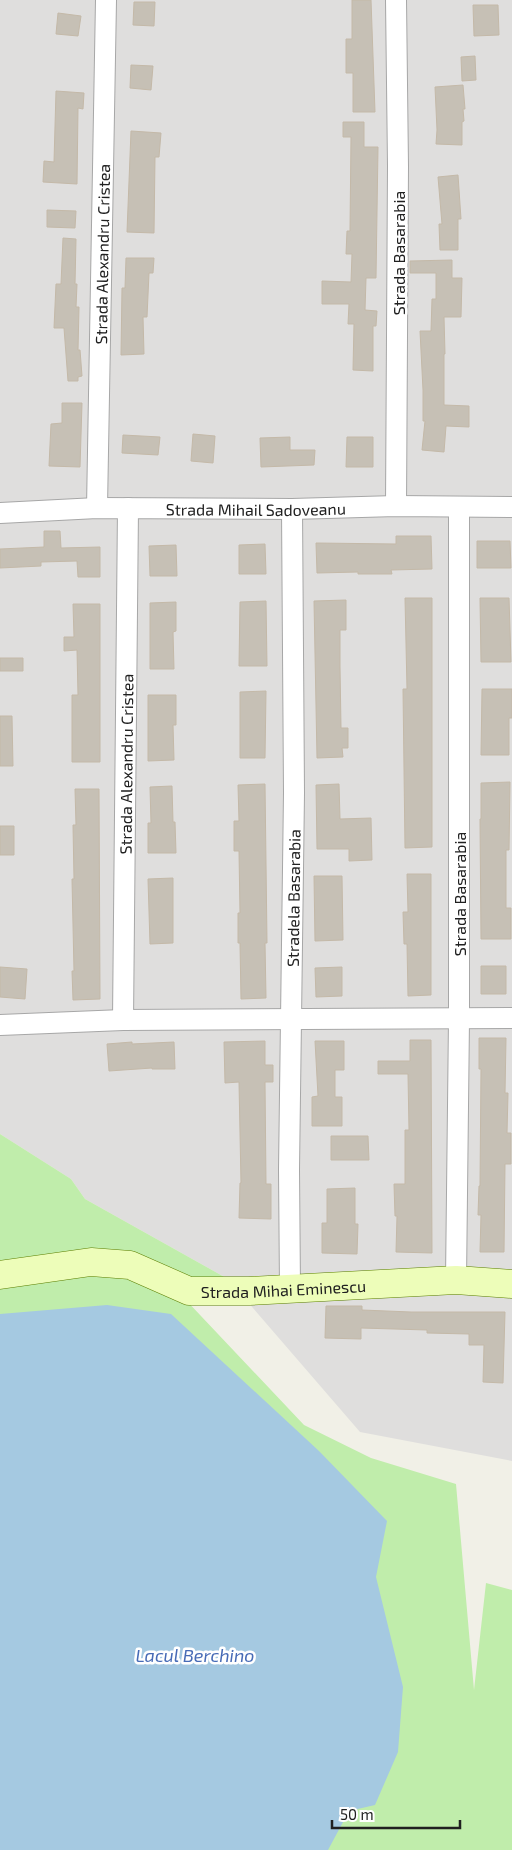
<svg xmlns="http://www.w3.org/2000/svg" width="512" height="1850" font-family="'Exo 2',sans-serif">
  <rect width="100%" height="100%" fill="#f1f0e7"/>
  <!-- residential -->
  <path fill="#dfdedd" d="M 0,0 L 512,0 L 512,1461 L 360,1432 L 228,1279 L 85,1199 L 71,1179 L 0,1134 Z"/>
  <!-- grass -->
  <path fill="#c0edab" d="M 0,1134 L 71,1179 L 85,1199 L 228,1279 L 188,1284 L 0,1263 Z
    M 90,1272 L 130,1275 L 184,1298 L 304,1425 L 371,1458 L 456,1484 L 474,1690 L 486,1583 L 512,1590 L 512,1850 L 0,1850 L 0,1284 Z"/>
  <!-- water -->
  <path fill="#a5c9e1" d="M 107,1305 L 171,1314 L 319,1451 L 387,1521 L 376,1577 L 403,1687 L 398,1752 L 375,1805 L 349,1811 L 328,1850 L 0,1850 L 0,1314 Z"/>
  <!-- building -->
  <path fill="#c6c0b5" stroke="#c4b9a8" d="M 352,0 L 371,0 L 375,112 L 353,112 L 353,73 L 346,73 L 346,39 L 352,39 Z
    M 134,2 L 155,2 L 154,26 L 133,25 Z
    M 473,5 L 498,5 L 499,35 L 474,36 Z
    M 58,13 L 81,16 L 78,36 L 56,34 Z
    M 475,56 L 476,80 L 462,81 L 461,57 Z
    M 131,65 L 153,66 L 151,90 L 130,88 Z
    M 463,85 L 465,109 L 463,109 L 464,121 L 462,122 L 462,145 L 436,144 L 437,130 L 435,87 Z
    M 56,91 L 84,93 L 83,109 L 78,108 L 77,184 L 43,182 L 44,161 L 54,162 Z
    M 343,122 L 364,122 L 364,147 L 378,147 L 376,278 L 366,278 L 365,310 L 377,311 L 376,326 L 373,326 L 373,371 L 353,370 L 354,324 L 348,324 L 349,304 L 322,304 L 322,281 L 351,282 L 352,254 L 346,254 L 347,231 L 350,231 L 351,137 L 343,137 Z
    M 131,131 L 161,133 L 159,157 L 155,157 L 154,233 L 127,232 Z
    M 458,175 L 461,219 L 458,219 L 458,250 L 440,250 L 439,224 L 442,224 L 438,177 Z
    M 47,210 L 76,211 L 75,228 L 47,227 Z
    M 63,238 L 76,239 L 75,284 L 77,284 L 76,307 L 79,307 L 78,350 L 80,350 L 82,376 L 78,377 L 78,381 L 68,381 L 64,328 L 54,328 L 56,284 L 61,284 Z
    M 126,258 L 154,258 L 153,273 L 149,273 L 147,317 L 143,317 L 144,354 L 121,355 L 122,288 L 125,288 Z
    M 452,260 L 452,278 L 462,278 L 461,317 L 444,317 L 445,354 L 444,354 L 444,405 L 469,406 L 469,427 L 446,426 L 444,452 L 422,450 L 425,421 L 423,421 L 423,390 L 420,331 L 431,331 L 432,299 L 436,299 L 436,273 L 410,273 L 410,261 Z
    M 62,403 L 82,403 L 80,467 L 49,466 L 51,424 L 62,423 Z
    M 193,434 L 215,436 L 213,463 L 191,461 Z
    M 123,435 L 160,437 L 158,455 L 122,453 Z
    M 290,437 L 290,450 L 315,450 L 314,465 L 261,467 L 260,438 Z
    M 347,437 L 373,437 L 373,467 L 346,467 Z
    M 44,531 L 60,531 L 61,548 L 100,547 L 100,577 L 78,577 L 77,561 L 41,562 L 41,566 L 0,568 L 0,549 L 44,547 Z
    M 396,536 L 431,536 L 432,569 L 391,570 L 392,574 L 358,574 L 358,572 L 317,573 L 316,543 L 396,544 Z
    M 477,541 L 510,541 L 511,568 L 477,568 Z
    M 265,544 L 266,574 L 239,574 L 239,545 Z
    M 176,545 L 177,576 L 150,576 L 149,546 Z
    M 405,598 L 432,598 L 432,847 L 405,848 L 403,689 L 407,689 Z
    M 480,598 L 509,598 L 511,662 L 481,662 Z
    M 346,600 L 346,630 L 340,630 L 340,667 L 341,728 L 348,728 L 348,748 L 342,748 L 343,757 L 317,758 L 314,601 Z
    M 266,601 L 267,666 L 239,666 L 240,602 Z
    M 176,602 L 176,631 L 173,632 L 174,669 L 150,669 L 150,603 Z
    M 73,604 L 100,604 L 100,762 L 72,762 L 72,695 L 78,695 L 77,650 L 64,651 L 64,637 L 74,637 Z
    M 0,658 L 23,658 L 23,671 L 0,671 Z
    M 482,689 L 512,689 L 512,718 L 509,718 L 509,755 L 481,755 Z
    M 266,691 L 265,758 L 240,758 L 240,692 Z
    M 148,695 L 176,695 L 176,725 L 173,725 L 174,760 L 148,761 Z
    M 0,716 L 12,716 L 13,766 L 0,766 Z
    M 510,782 L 509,850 L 506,850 L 506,908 L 511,908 L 511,939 L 481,939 L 480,819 L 481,819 L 481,783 Z
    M 265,784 L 267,943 L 265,943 L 266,998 L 241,999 L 240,943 L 238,943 L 238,913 L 240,913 L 239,851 L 234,851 L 234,821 L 239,821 L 238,785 Z
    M 339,784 L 340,819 L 371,818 L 372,860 L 349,861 L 349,849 L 317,849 L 316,785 Z
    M 172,786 L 173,822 L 175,822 L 176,853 L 148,853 L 148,823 L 151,823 L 150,787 Z
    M 75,789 L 99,789 L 100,999 L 73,1000 L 72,971 L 74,971 L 72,879 L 74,879 L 73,825 L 76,825 Z
    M 0,826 L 14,826 L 14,855 L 0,855 Z
    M 407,874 L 431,874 L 431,995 L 408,996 L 407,944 L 404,944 L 403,912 L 408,912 Z
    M 314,876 L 342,876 L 343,940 L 315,941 Z
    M 173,878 L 173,943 L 150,944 L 148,879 Z
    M 481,966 L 506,966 L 506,994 L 481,994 Z
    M 0,967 L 27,969 L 25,999 L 0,997 Z
    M 342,967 L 342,996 L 316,997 L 315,968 Z
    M 479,1038 L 506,1038 L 505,1093 L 508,1093 L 507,1133 L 511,1133 L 511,1164 L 505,1164 L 504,1252 L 480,1252 L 481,1215 L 478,1215 L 479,1186 L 480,1186 L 481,1069 L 479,1069 Z
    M 410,1040 L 431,1040 L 432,1253 L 396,1252 L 397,1216 L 395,1216 L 394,1184 L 405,1184 L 405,1130 L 409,1130 L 408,1074 L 378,1074 L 378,1061 L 410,1061 Z
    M 265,1041 L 265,1065 L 273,1065 L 273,1082 L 265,1082 L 266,1184 L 271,1184 L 271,1219 L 239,1218 L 240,1183 L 241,1183 L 239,1082 L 225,1083 L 224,1042 Z
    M 315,1041 L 344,1041 L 344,1070 L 335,1070 L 335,1097 L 342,1097 L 342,1126 L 312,1126 L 312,1097 L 318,1096 Z
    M 132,1042 L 132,1044 L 174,1042 L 175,1069 L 152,1069 L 152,1068 L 109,1071 L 107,1044 Z
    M 331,1136 L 368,1136 L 369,1160 L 331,1160 Z
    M 355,1188 L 355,1224 L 358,1224 L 357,1254 L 322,1253 L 322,1223 L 327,1223 L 327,1189 Z
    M 326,1306 L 362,1306 L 362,1310 L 411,1312 L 505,1312 L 503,1383 L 483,1382 L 484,1345 L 469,1345 L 469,1334 L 427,1333 L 427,1330 L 361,1328 L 361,1339 L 325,1338 Z"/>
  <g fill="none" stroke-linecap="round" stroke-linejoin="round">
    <!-- street casing -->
    <g stroke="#a7a7a7" stroke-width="22">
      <g id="street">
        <path d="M 396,0 L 398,166 L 396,506"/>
        <path id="s1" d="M 97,508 L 106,0"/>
        <path id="s2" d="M 0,513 L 97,508 L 292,509 L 396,506 L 512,507"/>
        <path id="s3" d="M 123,1020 L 128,508"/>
        <path d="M 0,1025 L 123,1020 L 512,1018"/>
        <path d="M 456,1280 L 459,1019 L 459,507"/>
        <path id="s4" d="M 290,1288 L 289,1170 L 294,793 L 292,509"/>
      </g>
    </g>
    <!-- secondary casing -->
    <g stroke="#5b7f00" stroke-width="29">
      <g id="secondary">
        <path id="s5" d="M 0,1275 L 91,1262 L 130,1265 L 189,1291 L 249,1291 L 456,1280 L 512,1284"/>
      </g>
    </g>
    <!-- street -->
    <use href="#street" stroke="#fff" stroke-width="20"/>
    <!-- secondary -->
    <use href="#secondary" stroke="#edfdb9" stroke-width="28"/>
  </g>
  <g text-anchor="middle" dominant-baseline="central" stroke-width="5" stroke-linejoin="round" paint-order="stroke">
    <!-- street labels -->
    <g font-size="16" fill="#202020" stroke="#fff">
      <text transform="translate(398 253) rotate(-90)">Strada Basarabia</text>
      <text stroke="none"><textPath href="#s1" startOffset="254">Strada Alexandru Cristea</textPath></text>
      <text stroke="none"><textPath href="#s2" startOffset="256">Strada Mihail Sadoveanu</textPath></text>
      <text stroke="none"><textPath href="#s3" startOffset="256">Strada Alexandru Cristea</textPath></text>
      <text transform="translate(459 894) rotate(-90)">Strada Basarabia</text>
      <text stroke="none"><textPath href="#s4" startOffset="390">Stradela Basarabia</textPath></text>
      <text stroke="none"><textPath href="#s5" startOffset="290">Strada Mihai Eminescu</textPath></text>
    </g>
    <!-- water labels -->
    <g font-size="18" font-style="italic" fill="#476bb6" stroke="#fff">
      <text x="195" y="1655">Lacul Berchino</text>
    </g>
  </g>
  <!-- scale -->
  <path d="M332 1820v8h128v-8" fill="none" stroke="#202020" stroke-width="2.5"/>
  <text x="340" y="1820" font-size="15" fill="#202020" stroke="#ffffff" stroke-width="4" paint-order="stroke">50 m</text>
</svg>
